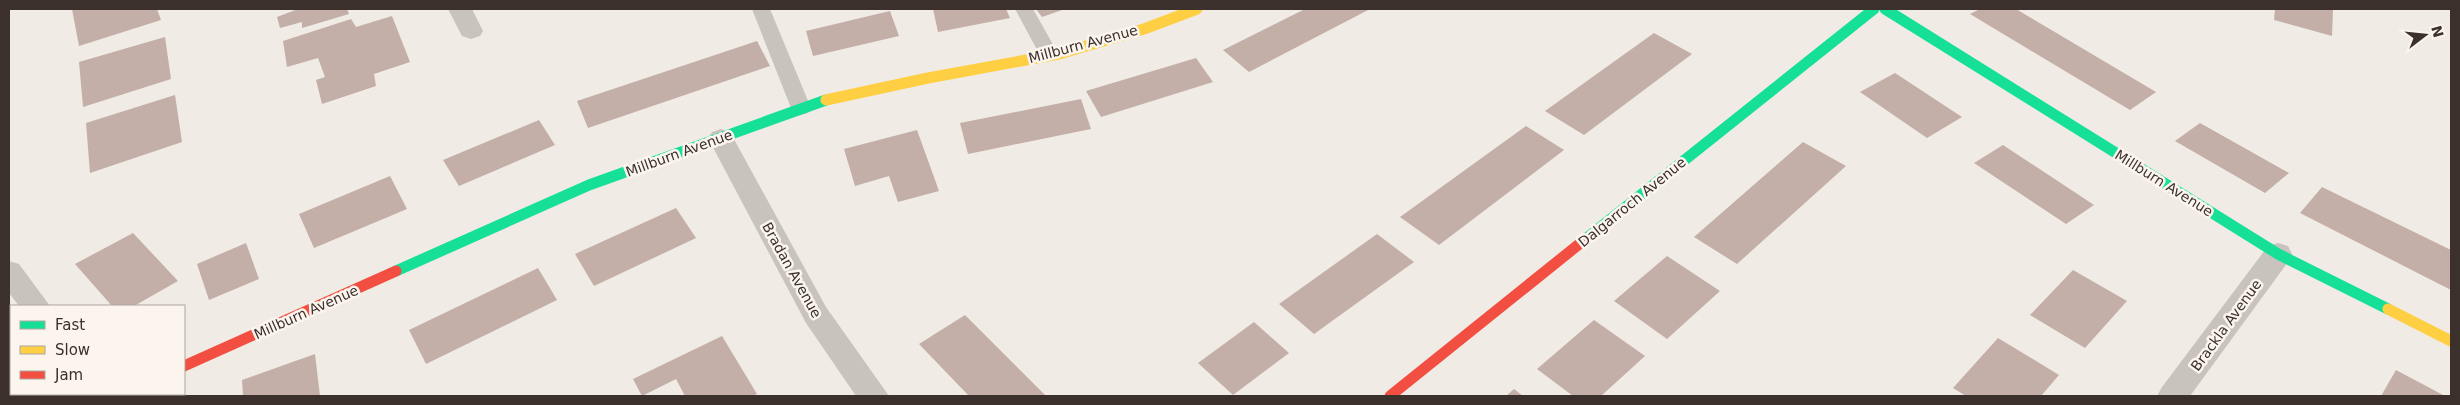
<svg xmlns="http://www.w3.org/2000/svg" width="2460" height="405" font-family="'DejaVu Sans',sans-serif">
  <rect width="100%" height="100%" fill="#f0ebe5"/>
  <!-- building -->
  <path fill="#c3afa7" d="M 72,9 L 157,9 L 161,20 L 79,46 Z
    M 298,9 L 347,9 L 349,14 L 302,28 L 302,22 L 280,28 L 277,17 Z
    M 933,9 L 1006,9 L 1010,18 L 938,32 Z
    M 1036,9 L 1065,9 L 1042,17 Z
    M 1305,9 L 1370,9 L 1249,72 L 1223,50 Z
    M 1980,9 L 2016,9 L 2156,92 L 2130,110 L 1970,14 Z
    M 2275,9 L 2333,9 L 2332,36 L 2274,20 Z
    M 890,11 L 899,36 L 813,56 L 806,31 Z
    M 392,16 L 410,62 L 374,74 L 376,86 L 322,104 L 316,80 L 325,77 L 318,58 L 287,67 L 283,41 L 351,19 L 356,27 Z
    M 1654,33 L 1692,54 L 1584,135 L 1545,111 Z
    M 165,37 L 171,79 L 83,107 L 79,62 Z
    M 757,41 L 770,66 L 588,128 L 577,101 Z
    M 1196,58 L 1213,82 L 1101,117 L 1086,91 Z
    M 1895,73 L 1962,117 L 1927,138 L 1860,92 Z
    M 175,95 L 182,142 L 90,173 L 86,123 Z
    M 1081,99 L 1091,129 L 968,154 L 960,123 Z
    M 539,120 L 555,145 L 459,186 L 443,160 Z
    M 2200,123 L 2289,173 L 2265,193 L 2175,141 Z
    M 1526,126 L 1564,150 L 1439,245 L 1400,217 Z
    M 917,130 L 939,191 L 898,202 L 889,176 L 855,186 L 844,149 Z
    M 1803,142 L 1846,166 L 1737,264 L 1694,237 Z
    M 2003,145 L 2094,205 L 2066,224 L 1974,163 Z
    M 390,176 L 407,209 L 314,248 L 299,214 Z
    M 2322,187 L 2451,250 L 2451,290 L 2300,213 Z
    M 676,208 L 696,238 L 594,286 L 575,254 Z
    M 133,233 L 178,281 L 134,306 L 112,306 L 75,264 Z
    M 1377,234 L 1414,262 L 1314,334 L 1279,304 Z
    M 246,243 L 259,279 L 209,300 L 197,264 Z
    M 1667,256 L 1720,291 L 1667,339 L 1614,301 Z
    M 538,268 L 557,300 L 426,364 L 409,330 Z
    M 2073,270 L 2127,301 L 2085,348 L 2030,315 Z
    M 965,315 L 1046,396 L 969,396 L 919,344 Z
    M 1594,320 L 1645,356 L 1601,396 L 1573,396 L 1537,369 Z
    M 1254,322 L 1289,353 L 1233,395 L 1198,363 Z
    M 722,336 L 757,394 L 752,396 L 685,396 L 676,379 L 642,396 L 633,379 Z
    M 1998,338 L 2059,375 L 2041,396 L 1966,396 L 1953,388 Z
    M 315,354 L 320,396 L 243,396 L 242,380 Z
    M 2396,370 L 2445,396 L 2381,396 Z
    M 1514,389 L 1523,396 L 1506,396 Z"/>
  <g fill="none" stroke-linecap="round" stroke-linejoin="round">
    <!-- lane -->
    <path fill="#c9c3be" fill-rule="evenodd" d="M 752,9 L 770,9 L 811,108 L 808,113 L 801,115 L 794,113 L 791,108 Z
      M 1015,9 L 1033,9 L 1059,55 L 1056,59 L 1049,61 L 1042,59 Z"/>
    <!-- street -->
    <path fill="#c9c3be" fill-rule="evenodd" d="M 448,9 L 472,9 L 483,31 L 480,36 L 471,39 L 462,36 Z
      M 721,129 L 730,132 L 826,307 L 889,396 L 856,396 L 806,323 L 708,138 L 712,132 Z
      M 2278,243 L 2288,246 L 2292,254 L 2288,262 L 2190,396 L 2157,396 L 2162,387 L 2268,246 Z
      M 9,261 L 19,264 L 50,306 L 19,306 L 9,293 Z
      M 103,394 L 138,394 L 136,396 L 101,396 Z"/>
    <!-- fast -->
    <path stroke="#16e098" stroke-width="11" d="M 1885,9 L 2278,254 L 2388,309
      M 1583,241 L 1874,9
      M 396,271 L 589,185 L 826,100"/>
    <!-- slow -->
    <path stroke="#ffcf43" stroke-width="11" d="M 826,100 L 928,78 L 1059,54 L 1144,29 L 1197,9
      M 2388,309 L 2451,341"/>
    <!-- jam -->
    <path stroke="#f24e42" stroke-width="11" d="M 184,366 L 396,271
      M 1390,396 L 1583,241"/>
  </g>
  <g text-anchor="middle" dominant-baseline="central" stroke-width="5" stroke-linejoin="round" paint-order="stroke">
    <!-- street labels -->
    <g font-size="14" fill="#3b302b" stroke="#fbf5ee">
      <text transform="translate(1083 44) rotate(-15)">Millburn Avenue</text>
      <text transform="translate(679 153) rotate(-20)">Millburn Avenue</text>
      <text transform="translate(2164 183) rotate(32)">Millburn Avenue</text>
      <text transform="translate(1632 202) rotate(-39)">Dalgarroch Avenue</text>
      <text transform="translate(792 270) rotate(61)">Bradan Avenue</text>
      <text transform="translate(306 312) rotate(-24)">Millburn Avenue</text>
      <text transform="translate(2226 325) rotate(-54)">Brackla Avenue</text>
    </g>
  </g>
  <!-- border -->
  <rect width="2460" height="405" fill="none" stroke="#3b302b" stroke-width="20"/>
  <!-- legend -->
  <rect x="10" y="305" width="175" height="90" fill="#fbf5ee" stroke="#aea6a0"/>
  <rect x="20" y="321" width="25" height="8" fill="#16e098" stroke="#aea6a0"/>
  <text x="55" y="330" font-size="15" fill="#3b302b">Fast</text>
  <rect x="20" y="346" width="25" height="8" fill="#ffcf43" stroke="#aea6a0"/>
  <text x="55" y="355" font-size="15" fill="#3b302b">Slow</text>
  <rect x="20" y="371" width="25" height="8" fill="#f24e42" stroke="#aea6a0"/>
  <text x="55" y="380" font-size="15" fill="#3b302b">Jam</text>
  <!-- north arrow -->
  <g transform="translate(2425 35) rotate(74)" stroke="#fbf5ee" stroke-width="4" paint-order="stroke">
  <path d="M0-4L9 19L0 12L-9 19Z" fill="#3b302b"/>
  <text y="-8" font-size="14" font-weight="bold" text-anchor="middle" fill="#3b302b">N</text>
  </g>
</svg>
